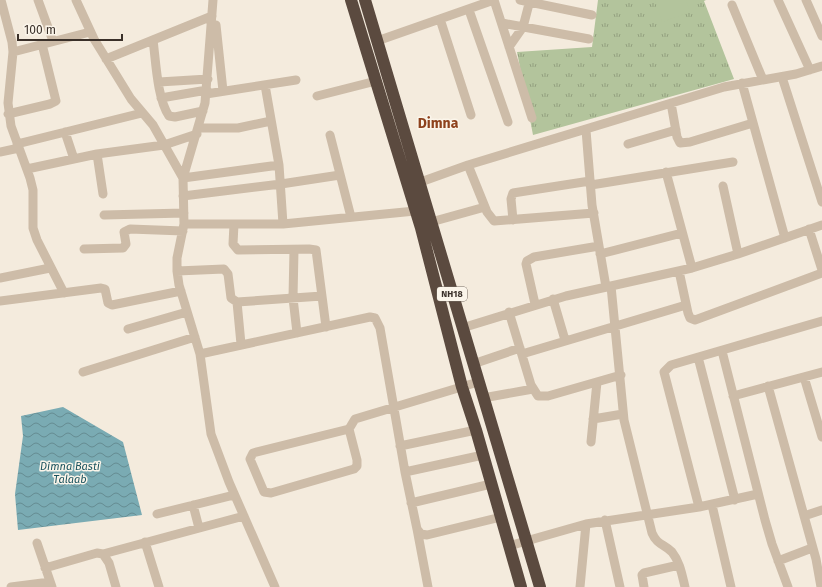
<svg xmlns="http://www.w3.org/2000/svg" width="822" height="587" font-family="'Fira Sans',sans-serif">
  <defs>
    <pattern id="grass-tufts" width="24" height="20" patternUnits="userSpaceOnUse"><rect width="24" height="20" fill="#b3c49c"/><path d="M3 7l-1-3M5 7V3M7 7l1-3M15 17l-1-3M17 17v-4M19 17l1-3" fill="none" stroke="#93a07f"/></pattern>
    <pattern id="water-waves" width="16" height="10" patternUnits="userSpaceOnUse"><rect width="16" height="10" fill="#7aabb3"/><path d="M0 5q4-4 8 0t8 0" fill="none" stroke="#658c92"/></pattern>
  </defs>
  <rect width="100%" height="100%" fill="#f4ebdd"/>
  <!-- grass -->
  <path fill="url(#grass-tufts)" d="M 598,0 L 706,0 L 704,1 L 734,79 L 533,135 L 517,52 L 592,47 Z"/>
  <!-- pitch -->
  <path fill="#b3c49c" d="M 655,0 L 686,0 L 690,12 L 662,22 Z"/>
  <!-- water -->
  <path fill="url(#water-waves)" d="M 63,407 L 123,442 L 142,515 L 18,530 L 15,494 L 23,436 L 21,416 Z"/>
  <g fill="none" stroke-linecap="round" stroke-linejoin="round">
    <!-- minor -->
    <path stroke="#cdbca8" stroke-width="9" d="M 1,0 L 12,42 L 13,52 L 8,103 L 11,126 L 30,178 L 33,190 L 33,228 L 37,240 L 64,293
      M 38,0 L 53,41
      M 76,0 L 94,39 L 131,99 L 153,125 L 183,178 L 279,165
      M 213,0 L 205,103 L 183,178 L 184,224 L 177,258 L 177,271 L 179,285 L 200,354 L 211,434 L 229,482 L 275,587
      M 494,0 L 532,118
      M 520,0 L 592,15
      M 778,0 L 810,70
      M 806,0 L 822,36
      M 732,5 L 763,80
      M 469,10 L 508,122
      M 440,19 L 471,115
      M 502,23 L 589,39
      M 216,25 L 223,91
      M 153,40 C 156,62 157,98 169,116 L 175,117 L 203,111
      M 377,41 L 494,0
      M 509,47 L 523,27 L 530,0
      M 13,52 L 90,32
      M 106,59 L 212,16
      M 782,77 L 822,202
      M 159,82 L 208,79
      M 742,83 L 785,238
      M 265,85 L 279,165 L 283,224
      M 206,94 L 296,80
      M 317,96 L 376,81
      M 161,98 L 207,90
      M 671,103 L 677,137 L 680,143 L 690,142 L 753,123
      M 8,114 L 50,104 L 56,101 L 42,44
      M 199,128 L 238,128 L 271,121
      M 586,130 L 592,205 L 606,287
      M 65,132 L 74,159
      M 330,135 L 351,217
      M 17,144 L 142,113
      M 628,144 L 676,130
      M 0,152 L 19,148
      M 97,154 L 103,194
      M 468,165 L 487,212 L 494,221 L 594,213
      M 27,169 L 97,154 L 164,145 L 197,134
      M 666,172 L 692,268
      M 415,184 L 468,165 L 724,87 L 796,74 L 822,66
      M 591,185 L 733,162
      M 723,186 L 738,254
      M 183,196 L 281,184 L 340,175
      M 104,215 L 184,213
      M 513,220 L 511,199 L 513,193 L 590,181
      M 431,222 L 485,207
      M 184,224 L 283,224 L 415,211
      M 234,224 L 233,244 L 238,250 L 309,249 L 316,250 L 326,327
      M 809,229 L 822,270
      M 84,249 L 123,248 L 126,244 L 124,232 L 130,229 L 183,231
      M 294,250 L 293,298 L 297,333
      M 600,254 L 682,233
      M 177,271 L 224,269 L 228,274 L 231,298 L 237,302 L 322,296
      M 679,271 L 688,313 L 690,318 L 695,320 L 822,273
      M 0,278 L 50,268
      M 611,286 L 624,420 L 652,533 C 657,545 664,544 672,552 C 680,562 682,575 685,587
      M 553,299 L 565,340
      M 0,301 L 101,288 L 105,289 L 108,303 L 112,305 L 181,291
      M 237,302 L 241,344
      M 535,304 L 526,264 L 527,261 L 534,257 L 599,246
      M 509,312 L 531,385 L 538,396 L 548,396 L 621,375
      M 462,328 L 566,296 L 692,268 L 738,254 L 822,225
      M 128,329 L 187,312
      M 722,351 L 765,520 L 772,544 L 788,587
      M 200,354 L 370,317 L 375,318 L 380,328 L 405,472 L 417,529 L 421,534 L 427,535 L 501,517
      M 522,354 L 686,305
      M 698,357 L 735,500
      M 473,364 L 520,348
      M 83,372 L 195,337
      M 804,377 L 822,437
      M 768,386 L 816,559 L 821,587
      M 733,396 L 822,372
      M 483,398 L 533,389
      M 593,419 L 623,414
      M 349,429 L 253,453 L 250,459 L 264,492 L 271,493 L 354,469 L 357,466 L 357,460 L 349,429 L 355,419 L 478,382
      M 591,442 L 597,382
      M 400,446 L 476,430
      M 405,472 L 483,455
      M 411,503 L 491,484
      M 193,505 L 199,528
      M 712,505 L 731,587
      M 699,507 L 664,372 L 671,365 L 822,321
      M 157,514 L 234,495
      M 804,516 L 822,510
      M 605,520 L 620,587
      M 417,529 L 428,587
      M 145,542 L 159,587
      M 37,543 L 52,587
      M 509,546 L 586,524 L 699,507 L 758,494
      M 103,554 L 244,516
      M 778,561 L 812,548
      M 45,568 L 97,553 L 103,554 L 109,563 L 116,587
      M 11,587 L 50,582
      M 580,587 L 586,524
      M 644,587 L 642,575 L 644,573 L 679,565"/>
    <!-- highway -->
    <path stroke="#5b4a3f" stroke-width="12" d="M 351,0 L 421,228 L 462,387 L 476,430 L 521,587
      M 365,0 L 540,587"/>
  </g>
  <g text-anchor="middle" dominant-baseline="central" stroke-width="3" stroke-linejoin="round" paint-order="stroke">
    <!-- shield labels -->
    <rect fill="#fbf5ea" stroke="#746b63" stroke-width="1" x="437" y="287" width="30" height="14" rx="3"/>
    <g font-size="9" font-weight="bold" fill="#3a3029">
      <text x="452" y="294">NH18</text>
    </g>
    <!-- water labels -->
    <g font-size="11" font-style="italic" fill="#1b535e" stroke="#fbf5ea">
      <text x="70" y="466">Dimna Basti<tspan x="70" dy="13">Talaab</tspan></text>
    </g>
    <!-- district labels -->
    <g font-size="14" font-weight="bold" fill="#8e421d" stroke="#fbf5ea">
      <text x="438" y="123">Dimna</text>
    </g>
  </g>
  <!-- scale -->
  <path d="M18 34v6h104v-6" fill="none" stroke="#3a3029" stroke-width="2"/>
  <text x="24" y="34" font-size="12" fill="#3a3029" stroke="#fbf5ea" stroke-width="3" paint-order="stroke">100 m</text>
</svg>
